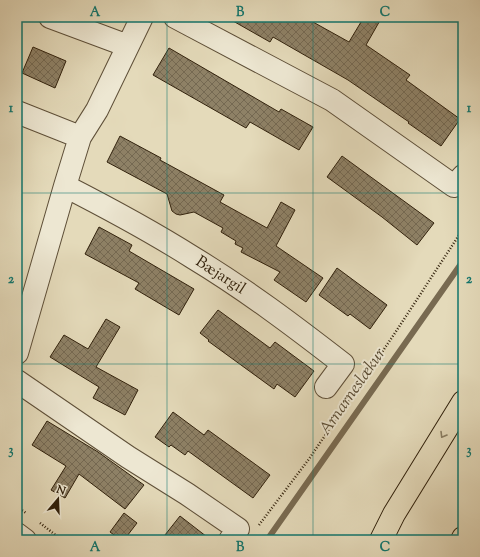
<svg xmlns="http://www.w3.org/2000/svg" width="480" height="557" font-family="'Sorts Mill Goudy',serif">
  <defs>
    <pattern id="building-cross-hatch" width="8" height="8" patternUnits="userSpaceOnUse"><rect width="8" height="8" fill="#8e8166"/><path d="M0 0l8 8M0 8l8-8" fill="none" stroke="#756952"/></pattern>
  </defs>
  <rect width="100%" height="100%" fill="#e4daba"/>
  <filter id="stains"><feTurbulence type="fractalNoise" baseFrequency=".005" numOctaves="4"/><feColorMatrix values="0 0 0 0 .2 0 0 0 0 .09 0 0 0 0 .02 0 0 0 .5 -.17"/></filter>
  <radialGradient id="worn" r=".72"><stop offset=".6" stop-color="#630" stop-opacity="0"/><stop offset="1" stop-color="#630" stop-opacity=".3"/></radialGradient>
  <g fill="none" stroke-linecap="round" stroke-linejoin="round">
    <!-- stream -->
    <path stroke="#786a51" stroke-width="6" d="M 267,540 L 463,261"/>
  </g>
  <!-- building -->
  <path fill="url(#building-cross-hatch)" stroke="#31210c" d="M 226,17 L 304,17 L 349,42 L 364,17 L 382,17 L 366,45 L 410,75 L 406,80 L 460,119 L 441,146 L 408,123 L 409,122 L 348,80 L 273,37 L 270,42 Z
    M 33,47 L 66,61 L 55,88 L 22,73 Z
    M 169,48 L 279,112 L 281,109 L 313,127 L 299,150 L 250,122 L 246,128 L 153,75 Z
    M 120,136 L 161,158 L 160,160 L 224,195 L 220,202 L 267,228 L 281,202 L 295,210 L 276,246 L 323,278 L 306,302 L 274,280 L 280,272 L 241,252 L 243,248 L 235,244 L 236,241 L 221,232 L 223,228 L 194,212 L 180,215 L 176,214 L 172,211 L 167,194 L 107,162 Z
    M 342,156 L 434,223 L 417,245 L 382,217 L 327,177 Z
    M 99,227 L 132,245 L 129,251 L 194,289 L 179,315 L 135,289 L 139,283 L 85,254 Z
    M 337,268 L 387,305 L 370,329 L 350,314 L 348,316 L 319,295 Z
    M 218,310 L 270,348 L 275,342 L 314,371 L 295,397 L 277,384 L 274,389 L 208,341 L 209,340 L 200,333 Z
    M 106,319 L 120,327 L 96,367 L 138,390 L 125,415 L 93,398 L 99,387 L 50,357 L 64,335 L 88,349 Z
    M 173,412 L 204,435 L 208,430 L 270,475 L 253,498 L 188,451 L 185,455 L 171,445 L 169,447 L 155,437 Z
    M 47,421 L 98,452 L 144,485 L 125,509 L 79,474 L 65,498 L 51,490 L 66,466 L 32,445 Z
    M 124,513 L 137,523 L 124,540 L 121,540 L 110,532 Z
    M 180,516 L 211,540 L 161,540 Z"/>
  <g fill="none" stroke-linecap="round" stroke-linejoin="round">
    <!-- minor casing -->
    <g stroke="#5e4f38" stroke-width="24">
      <path id="minor" d="M 50,17 L 128,46
        M 175,17 L 332,100 L 454,186 L 463,176
        M 17,112 L 80,137
        M 65,186 C 108,208 151,231 192,257 C 245,289 294,326 343,364 L 326,387
        M 17,353 L 65,186 L 80,137 L 97,110 L 142,17
        M 17,381 L 128,457 L 187,494 L 238,529 L 230,540
        M 17,534 L 25,540"/>
    </g>
    <!-- highway casing -->
    <g stroke="#31210c" stroke-width="24">
      <path id="highway" d="M 381,540 L 394,514 L 463,402
        M 462,540 L 463,538"/>
    </g>
    <!-- path -->
    <path stroke="#31210c" stroke-width="2.5" stroke-dasharray="1 2" stroke-linecap="butt" d="M 17,507 L 26,513
      M 40,523 L 62,540
      M 259,525 L 309,459 L 395,333 L 463,229"/>
    <!-- minor -->
    <use href="#minor" stroke="#ede7d2" stroke-width="22"/>
    <!-- highway -->
    <use href="#highway" stroke="#e4daba" stroke-width="22"/>
  </g>
  <!-- one-way arrows -->
  <defs><path id="oneway-chevron" d="M-2-3.5L2.5 0L-2 3.5" fill="none" stroke-width="1.6" stroke-linecap="round" stroke-linejoin="round"/></defs>
  <use stroke="#8a7e63" href="#oneway-chevron" transform="translate(443 435) rotate(121)"/>
  <!-- grid -->
  <path fill="none" stroke="#0f766e" stroke-width="1" stroke-opacity="0.55" d="M 167,17 L 167,540M 313,17 L 313,540M 17,193 L 463,193M 17,364 L 463,364"/>
  <g text-anchor="middle" dominant-baseline="central" stroke-width="4" stroke-linejoin="round" paint-order="stroke">
    <!-- street labels -->
    <g font-size="16" fill="#31210c" stroke="#ede7d2">
      <text transform="translate(220 276) rotate(33)">Bæjargil</text>
    </g>
    <!-- water labels -->
    <g font-size="17" font-style="italic" fill="#5a4c34" stroke="#ede7d2">
      <text transform="translate(353 392) rotate(-55)">Arnarneslækur</text>
    </g>
  </g>
  <!-- margin -->
  <rect width="480" height="557" fill="none" stroke="#e4daba" stroke-width="44"/>
  <!-- north arrow -->
  <g transform="translate(58 499) rotate(19)" stroke="#ede7d2" stroke-width="3" paint-order="stroke">
  <path d="M0-3L7 15L0 10L-7 15Z" fill="#31210c"/>
  <text y="-6" font-size="11" font-weight="bold" text-anchor="middle" fill="#31210c">N</text>
  </g>
  <rect x="22" y="22" width="436" height="513" fill="none" stroke="#0f766e" stroke-width="1.5"/>
  <g font-size="13" text-anchor="middle" font-weight="bold" fill="#0f766e">
    <text x="95" y="16">A</text>
    <text x="240" y="16">B</text>
    <text x="385" y="16">C</text>
    <text x="11" y="112">1</text>
    <text x="469" y="112">1</text>
    <text x="11" y="283">2</text>
    <text x="469" y="283">2</text>
    <text x="11" y="454">3</text>
    <text x="469" y="454">3</text>
    <text x="95" y="551">A</text>
    <text x="240" y="551">B</text>
    <text x="385" y="551">C</text>
  </g>
  <rect width="100%" height="100%" filter="url(#stains)"/>
  <rect width="100%" height="100%" fill="url(#worn)"/>
</svg>
